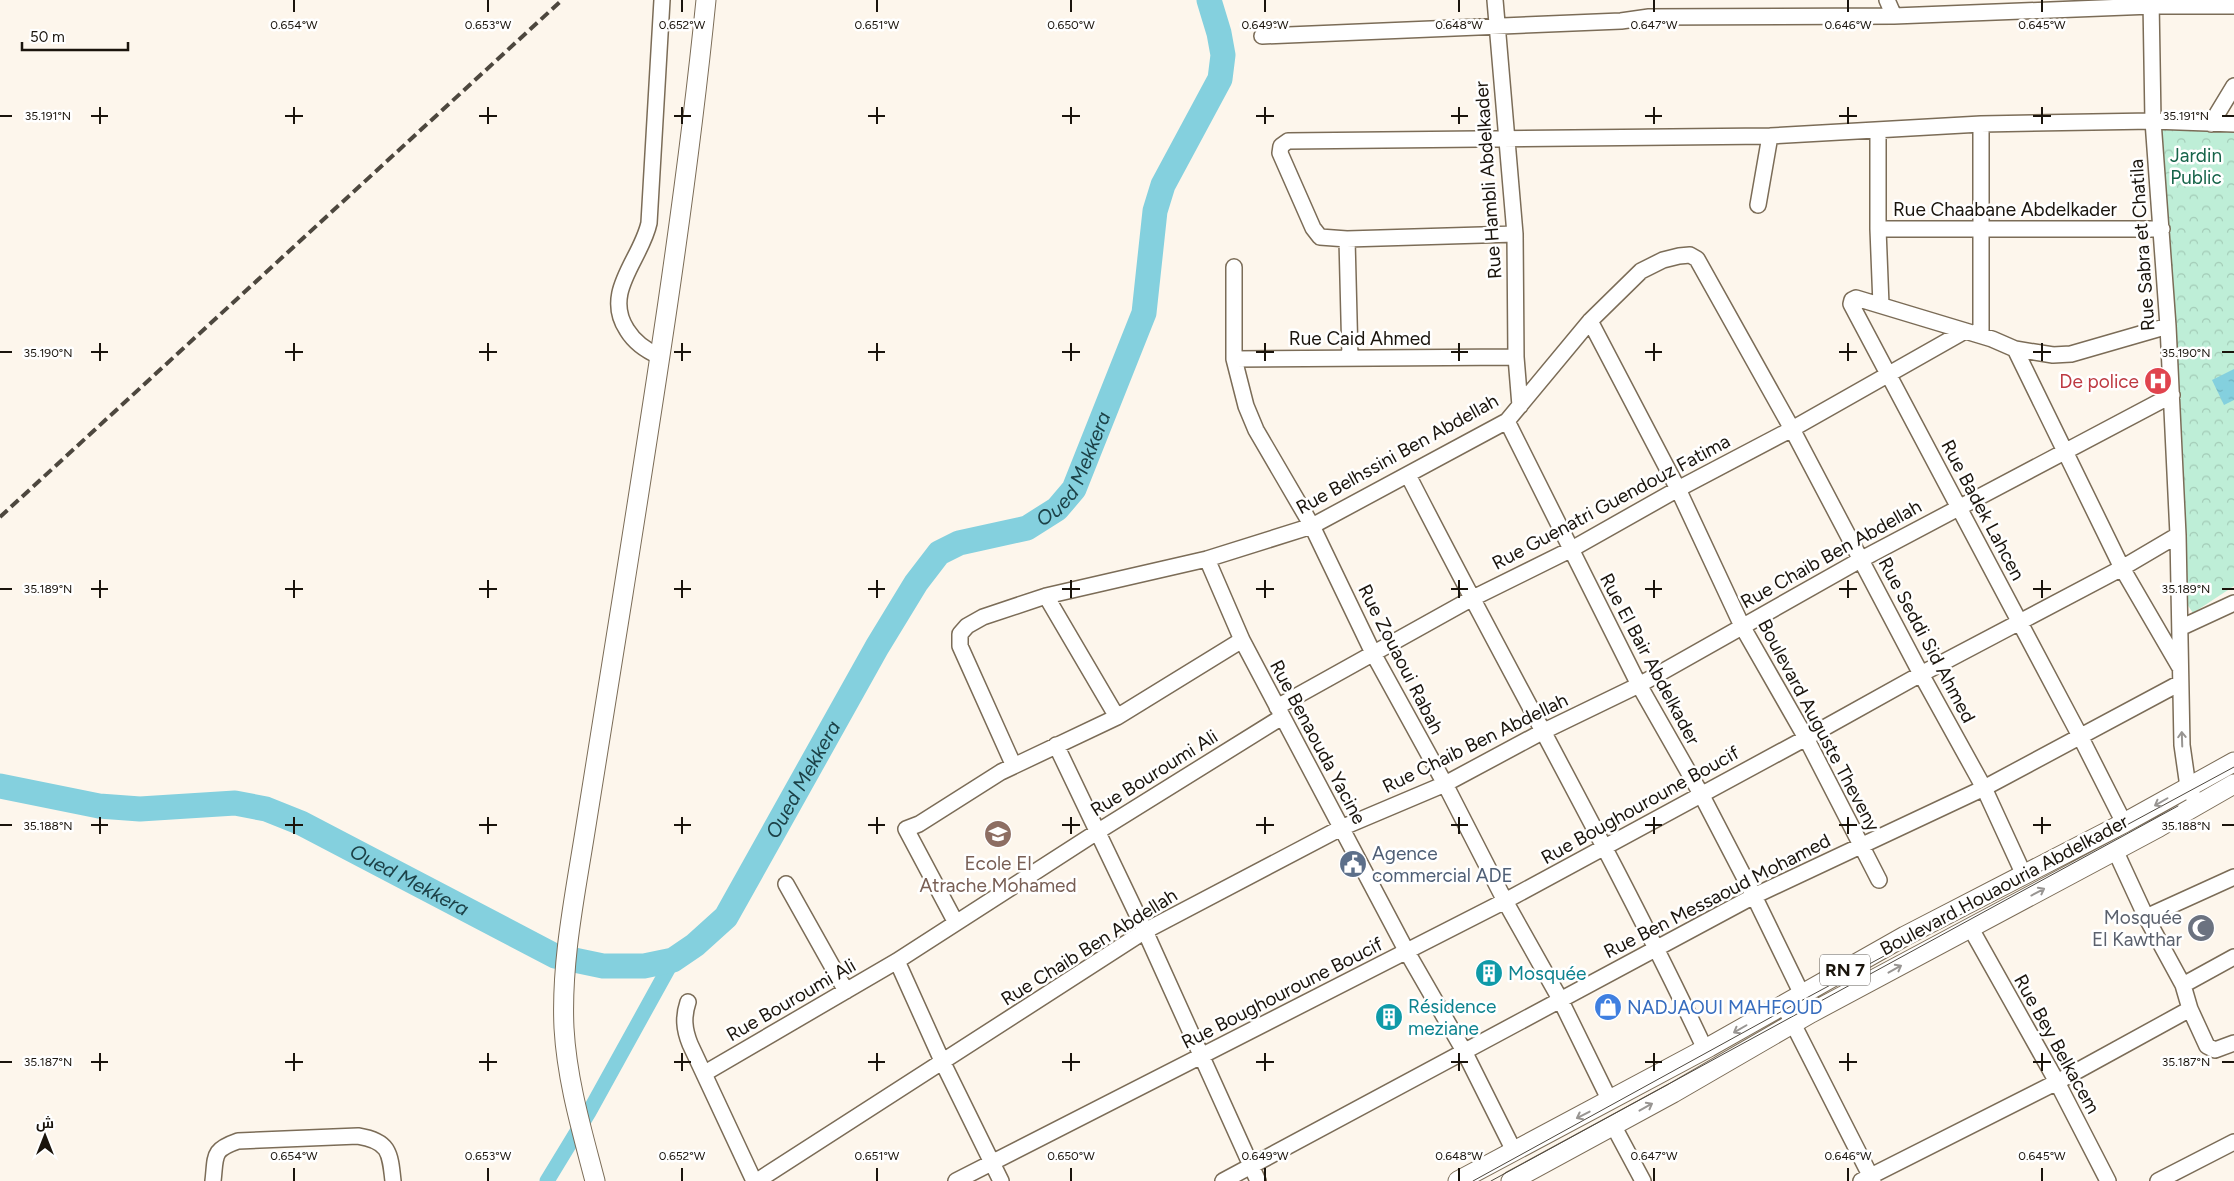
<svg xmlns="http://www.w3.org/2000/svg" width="2234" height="1181" font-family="Figtree,Cairo,sans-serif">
  <defs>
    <pattern id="park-crowns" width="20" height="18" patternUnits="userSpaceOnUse" patternTransform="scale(1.25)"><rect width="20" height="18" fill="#beeed7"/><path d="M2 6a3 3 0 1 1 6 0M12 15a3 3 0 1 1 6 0" fill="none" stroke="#a3cbb7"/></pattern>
    <pattern id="water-ripples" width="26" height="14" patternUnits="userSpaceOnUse" patternTransform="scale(1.25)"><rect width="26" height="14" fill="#84d0de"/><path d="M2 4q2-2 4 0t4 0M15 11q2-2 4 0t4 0" fill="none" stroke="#71b2bd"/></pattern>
  </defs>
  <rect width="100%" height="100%" fill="#fdf6ec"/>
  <!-- park -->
  <path fill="url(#park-crowns)" d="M 2234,127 L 2234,586 L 2193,613 L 2179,592 L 2157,133 L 2164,128 Z"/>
  <!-- water -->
  <path fill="url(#water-ripples)" d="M 2234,369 L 2234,400 L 2224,405 L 2212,380 Z"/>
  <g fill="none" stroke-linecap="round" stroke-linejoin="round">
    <!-- canal -->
    <path stroke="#84d0de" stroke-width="15" d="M 547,1181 L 589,1112 L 673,960"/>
    <!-- river -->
    <path stroke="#84d0de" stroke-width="25" id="s1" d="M 0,786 L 99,806 L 140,809 L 235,803 L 266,809 L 301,823 L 555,956 L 603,966 L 644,966 L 673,960 L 695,945 L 726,917 L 877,647 L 916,583 L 939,553 L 959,543 L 1027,528 L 1057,509 L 1074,489 L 1144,313 L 1155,211 L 1163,185 L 1220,79 L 1223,55 L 1219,33 L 1209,0"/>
    <!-- minor casing -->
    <g stroke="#7b6c57" stroke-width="18">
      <path id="minor" d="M 1495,0 L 1515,234 L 1516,357 L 1520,406
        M 1887,0 L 1894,16
        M 2151,0 L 2153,121 L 2168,326 L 2178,535 L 2182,745 L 2188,787 L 2193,796
        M 1262,36 L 1621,21 L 1649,17 L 1894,16 L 2152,6 L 2234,6
        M 2211,124 L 2234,86
        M 1878,131 L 1878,229 L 1881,305
        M 1758,205 L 1770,136
        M 1878,229 L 2162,229
        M 1515,234 L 1347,239 L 1320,237 L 1313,228 L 1280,153 L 1281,146 L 1288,141 L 1770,136 L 1981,124 L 2153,121 L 2234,124
        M 1347,239 L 1350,358
        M 1234,267 L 1234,359 L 1246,406 L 1256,430 L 1312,526 L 1374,655 L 1445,784 L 1505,901 L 1560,999 L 1610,1101
        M 1590,321 L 1678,489 L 1742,626 L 1806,738 L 1879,880
        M 1981,335 L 1981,124
        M 2015,349 L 2122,568 L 2179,666
        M 659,356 C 645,350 635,343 627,330 C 602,292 641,260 649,223 L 662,0
        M 1234,359 L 1516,357
        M 1507,421 L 1639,685 L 1701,794 L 1754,896 L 1811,1013
        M 1408,475 C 1506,667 1613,854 1705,1049
        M 1207,559 L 1242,640 L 1407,952 L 1464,1051 L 1514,1151
        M 1046,596 L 1117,717
        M 2180,628 L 2234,603
        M 1277,707 L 1471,599 L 1570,550 L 1678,489 L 1792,429 L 1965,331
        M 1056,745 L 1145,931 L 1258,1181
        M 1013,764 L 960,646 L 960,634 L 967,626 L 983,617 L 1046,596 L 1207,559 L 1312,526 L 1507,421 L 1590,321 L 1641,271 L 1663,260 L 1679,256 L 1690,255 L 1697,259 L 1792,429 L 1921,674 L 1984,788 L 2024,875
        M 2124,823 L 2080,736 L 1851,304 L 1852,300 L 1856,298 L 1992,339 L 2015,349 L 2053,355 L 2071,354 L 2168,326
        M 2115,850 L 2146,917 L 2183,985 L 2190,1009 L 2207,1046 L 2215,1050 L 2234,1043
        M 786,884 L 846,991
        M 2146,917 L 2234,877
        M 956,923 L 906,829 L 919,824 L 1001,772 L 1117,717 L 1242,640
        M 1970,927 L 2057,1082 L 2108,1181
        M 897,961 L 943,1063 L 1001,1181
        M 2183,985 L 2234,957
        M 688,1002 C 683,1017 684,1029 690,1044 L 754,1181
        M 1783,1004 L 1873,1181
        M 705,1073 L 897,961 L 1097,832 L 1282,717
        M 1613,1125 L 1643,1181
        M 213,1181 C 216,1155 212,1150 238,1141 L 358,1136 C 389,1141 390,1152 393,1181
        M 757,1181 L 1145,931 L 1341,828 L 1445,784 L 1542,732 L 1639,685 L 1862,559 L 2172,395
        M 956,1181 L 1505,901 L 1806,738 L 1921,674 L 2122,568 L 2178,535
        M 1223,1181 L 1754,896 L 1984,788 L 2180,683
        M 1861,1181 L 2057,1082 L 2190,1009
        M 2158,1181 L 2234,1142"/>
    </g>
    <!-- major casing -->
    <g stroke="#7b6c57" stroke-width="21">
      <path id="major" d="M 595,1181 C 582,1131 567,1081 564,1028 C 561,965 574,900 584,838 C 597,757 610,676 623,594 C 654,397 686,199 706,0
        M 1458,1181 L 1709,1047 L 1905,936 L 2124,823 L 2234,762
        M 1511,1181 L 1673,1093 L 1811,1013 L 2159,827 L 2234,784"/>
    </g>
    <!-- minor -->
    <use href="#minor" stroke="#fff" stroke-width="15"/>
    <!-- major -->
    <use href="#major" stroke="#fff" stroke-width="19"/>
    <!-- tram -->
    <path stroke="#4d473e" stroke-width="1" d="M 1473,1181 L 1786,1009 L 2234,767
      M 1491,1181 L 2178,806"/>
    <!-- rail -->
    <path stroke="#4d473e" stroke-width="4" stroke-dasharray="10 5" stroke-linecap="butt" d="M 0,517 L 562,0"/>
  </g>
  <!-- one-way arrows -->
  <defs><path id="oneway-shaft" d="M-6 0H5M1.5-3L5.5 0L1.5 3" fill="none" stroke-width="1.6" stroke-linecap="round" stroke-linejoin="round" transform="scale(1.25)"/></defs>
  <g stroke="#989592">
    <use href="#oneway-shaft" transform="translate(2182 739) rotate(-92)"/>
    <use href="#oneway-shaft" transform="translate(2161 802) rotate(150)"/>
    <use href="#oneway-shaft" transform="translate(2038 892) rotate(-28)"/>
    <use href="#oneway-shaft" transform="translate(1895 969) rotate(-29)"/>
    <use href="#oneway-shaft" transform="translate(1740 1029) rotate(150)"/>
    <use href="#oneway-shaft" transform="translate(1646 1107) rotate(-29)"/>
    <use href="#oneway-shaft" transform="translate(1583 1115) rotate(153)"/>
  </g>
  <!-- ticks -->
  <path fill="none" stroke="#1a140c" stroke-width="2" d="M 294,0 L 294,12M 488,0 L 488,12M 682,0 L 682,12M 877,0 L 877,12M 1071,0 L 1071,12M 1265,0 L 1265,12M 1459,0 L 1459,12M 1654,0 L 1654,12M 1848,0 L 1848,12M 2042,0 L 2042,12M 100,107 L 100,124M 294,107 L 294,124M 488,107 L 488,124M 682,107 L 682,124M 877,107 L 877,124M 1071,107 L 1071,124M 1265,107 L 1265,124M 1459,107 L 1459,124M 1654,107 L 1654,124M 1848,107 L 1848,124M 2042,107 L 2042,124M 0,116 L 12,116M 91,116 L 108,116M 285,116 L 303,116M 479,116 L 497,116M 674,116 L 691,116M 868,116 L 885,116M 1062,116 L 1080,116M 1256,116 L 1274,116M 1451,116 L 1468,116M 1645,116 L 1662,116M 1839,116 L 1857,116M 2033,116 L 2051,116M 2222,116 L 2234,116M 100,343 L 100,361M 294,343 L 294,361M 488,343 L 488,361M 682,343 L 682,361M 877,343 L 877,361M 1071,343 L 1071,361M 1265,343 L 1265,361M 1459,343 L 1459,361M 1654,343 L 1654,361M 1848,343 L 1848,361M 2042,343 L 2042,361M 0,352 L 12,352M 91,352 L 108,352M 285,352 L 303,352M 479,352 L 497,352M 674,352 L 691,352M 868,352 L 885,352M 1062,352 L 1080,352M 1256,352 L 1274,352M 1451,352 L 1468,352M 1645,352 L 1662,352M 1839,352 L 1857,352M 2033,352 L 2051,352M 2222,352 L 2234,352M 100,580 L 100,598M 294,580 L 294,598M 488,580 L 488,598M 682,580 L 682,598M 877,580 L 877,598M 1071,580 L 1071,598M 1265,580 L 1265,598M 1459,580 L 1459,598M 1654,580 L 1654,598M 1848,580 L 1848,598M 2042,580 L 2042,598M 0,589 L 12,589M 91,589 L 108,589M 285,589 L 303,589M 479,589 L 497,589M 674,589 L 691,589M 868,589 L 885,589M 1062,589 L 1080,589M 1256,589 L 1274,589M 1451,589 L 1468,589M 1645,589 L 1662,589M 1839,589 L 1857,589M 2033,589 L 2051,589M 2222,589 L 2234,589M 100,817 L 100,834M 294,817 L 294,834M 488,817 L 488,834M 682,817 L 682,834M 877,817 L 877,834M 1071,817 L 1071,834M 1265,817 L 1265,834M 1459,817 L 1459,834M 1654,817 L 1654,834M 1848,817 L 1848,834M 2042,817 L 2042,834M 0,825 L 12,825M 91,825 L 108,825M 285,825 L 303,825M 479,825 L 497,825M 674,825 L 691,825M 868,825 L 885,825M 1062,825 L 1080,825M 1256,825 L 1274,825M 1451,825 L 1468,825M 1645,825 L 1662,825M 1839,825 L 1857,825M 2033,825 L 2051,825M 2222,825 L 2234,825M 100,1053 L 100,1071M 294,1053 L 294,1071M 488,1053 L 488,1071M 682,1053 L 682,1071M 877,1053 L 877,1071M 1071,1053 L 1071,1071M 1265,1053 L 1265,1071M 1459,1053 L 1459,1071M 1654,1053 L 1654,1071M 1848,1053 L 1848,1071M 2042,1053 L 2042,1071M 0,1062 L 12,1062M 91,1062 L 108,1062M 285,1062 L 303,1062M 479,1062 L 497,1062M 674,1062 L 691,1062M 868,1062 L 885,1062M 1062,1062 L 1080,1062M 1256,1062 L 1274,1062M 1451,1062 L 1468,1062M 1645,1062 L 1662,1062M 1839,1062 L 1857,1062M 2033,1062 L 2051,1062M 2222,1062 L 2234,1062M 294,1168 L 294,1181M 488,1168 L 488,1181M 682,1168 L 682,1181M 877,1168 L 877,1181M 1071,1168 L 1071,1181M 1265,1168 L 1265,1181M 1459,1168 L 1459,1181M 1654,1168 L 1654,1181M 1848,1168 L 1848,1181M 2042,1168 L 2042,1181"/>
  <!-- icons -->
  <defs>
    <g id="hospital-disc" transform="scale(1.4375)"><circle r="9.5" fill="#e0444e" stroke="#fff"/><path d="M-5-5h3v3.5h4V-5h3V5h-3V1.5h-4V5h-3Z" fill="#fff"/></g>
    <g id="school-disc" transform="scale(1.4375)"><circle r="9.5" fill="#8d6e63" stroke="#fff"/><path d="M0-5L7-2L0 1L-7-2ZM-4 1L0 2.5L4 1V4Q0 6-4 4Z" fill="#fff"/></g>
    <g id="civic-disc" transform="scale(1.4375)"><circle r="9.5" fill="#5c6f8a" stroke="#fff"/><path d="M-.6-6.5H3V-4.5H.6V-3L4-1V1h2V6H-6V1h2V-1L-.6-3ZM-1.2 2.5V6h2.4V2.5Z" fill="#fff"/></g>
    <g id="mosque-disc" transform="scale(1.4375)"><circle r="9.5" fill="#6b7280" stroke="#fff"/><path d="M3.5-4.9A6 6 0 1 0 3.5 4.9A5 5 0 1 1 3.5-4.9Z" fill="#fff"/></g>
    <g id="building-disc" transform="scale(1.4375)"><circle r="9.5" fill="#0f9aa8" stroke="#fff"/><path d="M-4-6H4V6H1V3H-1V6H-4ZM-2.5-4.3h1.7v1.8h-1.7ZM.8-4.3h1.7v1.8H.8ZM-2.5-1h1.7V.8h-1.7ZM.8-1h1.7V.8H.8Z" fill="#fff"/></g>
    <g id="shop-disc" transform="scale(1.4375)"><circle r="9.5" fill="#3f7fe0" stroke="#fff"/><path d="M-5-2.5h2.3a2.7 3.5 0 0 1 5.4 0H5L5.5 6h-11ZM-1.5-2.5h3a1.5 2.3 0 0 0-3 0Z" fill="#fff"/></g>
  </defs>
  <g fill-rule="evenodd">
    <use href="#hospital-disc" x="2158" y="381"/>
    <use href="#school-disc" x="998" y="834"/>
    <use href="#civic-disc" x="1353" y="864"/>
    <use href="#mosque-disc" x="2201" y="928"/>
    <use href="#building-disc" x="1489" y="973"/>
    <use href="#shop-disc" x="1608" y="1007"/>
    <use href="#building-disc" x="1389" y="1017"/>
  </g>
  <g text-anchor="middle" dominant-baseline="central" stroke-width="5" stroke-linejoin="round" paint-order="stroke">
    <!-- shield labels -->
    <rect fill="#fff" stroke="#5f5a55" stroke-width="1" x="1820" y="954.5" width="50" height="31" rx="4"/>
    <g font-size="18" font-weight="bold" fill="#1a140c">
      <text x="1845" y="970">RN 7</text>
    </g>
    <!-- park labels -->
    <g font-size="19" fill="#166449" stroke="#fff">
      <text x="2196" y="155">Jardin<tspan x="2196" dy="22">Public</tspan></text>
    </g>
    <!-- street labels -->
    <g font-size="19" fill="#1a140c" stroke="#fff">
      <text transform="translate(1488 180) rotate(-94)">Rue Hambli Abdelkader</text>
      <text x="2005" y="209">Rue Chaabane Abdelkader</text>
      <text transform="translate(2142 245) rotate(-94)">Rue Sabra et Chatila</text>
      <text x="1360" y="338">Rue Caid Ahmed</text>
      <text transform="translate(1397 454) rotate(-29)">Rue Belhssini Ben Abdellah</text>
      <text transform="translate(1611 502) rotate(-28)">Rue Guenatri Guendouz Fatima</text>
      <text transform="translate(1983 510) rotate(62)">Rue Badek Lahcen</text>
      <text transform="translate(1831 554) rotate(-29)">Rue Chaib Ben Abdellah</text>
      <text transform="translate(1927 640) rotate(62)">Rue Seddi Sid Ahmed</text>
      <text transform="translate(1401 659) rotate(63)">Rue Zouaoui Rabah</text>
      <text transform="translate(1650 659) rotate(62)">Rue El Bair Abdelkader</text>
      <text transform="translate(1819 725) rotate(62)">Boulevard Auguste Theveny</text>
      <text transform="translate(1318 742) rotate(62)">Rue Benaouda Yacine</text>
      <text transform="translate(1475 743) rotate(-26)">Rue Chaib Ben Abdellah</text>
      <text transform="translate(1154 773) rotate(-32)">Rue Bouroumi Ali</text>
      <text transform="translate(1640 805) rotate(-29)">Rue Boughouroune Boucif</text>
      <text transform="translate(2004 885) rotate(-28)">Boulevard Houaouria Abdelkader</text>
      <text transform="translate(1717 896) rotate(-27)">Rue Ben Messaoud Mohamed</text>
      <text transform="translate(1089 947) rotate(-32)">Rue Chaib Ben Abdellah</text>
      <text transform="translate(1282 993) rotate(-27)">Rue Boughouroune Boucif</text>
      <text transform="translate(791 1000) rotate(-30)">Rue Bouroumi Ali</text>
      <text transform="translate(2057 1044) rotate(61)">Rue Bey Belkacem</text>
    </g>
    <!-- health labels -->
    <g font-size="19" fill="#be3a42" stroke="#fff" text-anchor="end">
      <text x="2139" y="381">De police</text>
    </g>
    <!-- service labels -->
    <g font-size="19" fill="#4e5e75" stroke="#fff" text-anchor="start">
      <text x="1372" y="853">Agence<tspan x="1372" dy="22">commercial ADE</tspan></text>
    </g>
    <!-- education labels -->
    <g font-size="19" fill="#785e54" stroke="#fff">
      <text x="998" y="863">Ecole El<tspan x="998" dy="22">Atrache Mohamed</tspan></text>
    </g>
    <!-- worship labels -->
    <g font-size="19" fill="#5b616d" stroke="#fff" text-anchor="end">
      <text x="2182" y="917">Mosquée<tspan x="2182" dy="22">El Kawthar</tspan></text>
    </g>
    <!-- culture labels -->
    <g font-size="19" fill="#0d838f" stroke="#fff" text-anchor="start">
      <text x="1508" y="973">Mosquée</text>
      <text x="1408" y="1006">Résidence<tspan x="1408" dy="22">meziane</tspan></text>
    </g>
    <!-- shop labels -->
    <g font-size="19" fill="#366cbe" stroke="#fff" text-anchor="start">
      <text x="1627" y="1007">NADJAOUI MAHFOUD</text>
    </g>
    <!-- water labels -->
    <g font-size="20" font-style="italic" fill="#1c4147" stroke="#fff">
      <text stroke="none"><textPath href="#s1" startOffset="1374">Oued Mekkera</textPath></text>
      <text stroke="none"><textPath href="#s1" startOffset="939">Oued Mekkera</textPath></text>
      <text stroke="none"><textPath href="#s1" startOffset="429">Oued Mekkera</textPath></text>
    </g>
  </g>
  <g font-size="12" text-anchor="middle" fill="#1a140c" stroke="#fff" stroke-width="5" stroke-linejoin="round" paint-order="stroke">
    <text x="294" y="29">0.654°W</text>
    <text x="488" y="29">0.653°W</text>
    <text x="682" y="29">0.652°W</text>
    <text x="877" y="29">0.651°W</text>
    <text x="1071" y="29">0.650°W</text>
    <text x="1265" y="29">0.649°W</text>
    <text x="1459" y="29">0.648°W</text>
    <text x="1654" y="29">0.647°W</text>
    <text x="1848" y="29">0.646°W</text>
    <text x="2042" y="29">0.645°W</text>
    <text x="48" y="120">35.191°N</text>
    <text x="2186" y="120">35.191°N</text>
    <text x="48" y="357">35.190°N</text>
    <text x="2186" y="357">35.190°N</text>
    <text x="48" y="593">35.189°N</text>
    <text x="2186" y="593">35.189°N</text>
    <text x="48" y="830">35.188°N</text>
    <text x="2186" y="830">35.188°N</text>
    <text x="48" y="1066">35.187°N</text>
    <text x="2186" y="1066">35.187°N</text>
    <text x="294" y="1160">0.654°W</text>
    <text x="488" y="1160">0.653°W</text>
    <text x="682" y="1160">0.652°W</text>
    <text x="877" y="1160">0.651°W</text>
    <text x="1071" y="1160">0.650°W</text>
    <text x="1265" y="1160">0.649°W</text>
    <text x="1459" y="1160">0.648°W</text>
    <text x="1654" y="1160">0.647°W</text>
    <text x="1848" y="1160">0.646°W</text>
    <text x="2042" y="1160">0.645°W</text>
  </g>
  <!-- north arrow -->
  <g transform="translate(45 1136)" stroke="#ffffff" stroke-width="4" paint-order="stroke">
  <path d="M0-4L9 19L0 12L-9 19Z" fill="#1a140c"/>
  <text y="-8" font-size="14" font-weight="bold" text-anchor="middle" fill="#1a140c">ش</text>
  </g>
  <!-- scale -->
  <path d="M22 42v8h106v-8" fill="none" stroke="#1a140c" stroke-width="2.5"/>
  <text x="30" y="42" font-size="15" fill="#1a140c" stroke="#ffffff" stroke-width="4" paint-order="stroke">50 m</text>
</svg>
